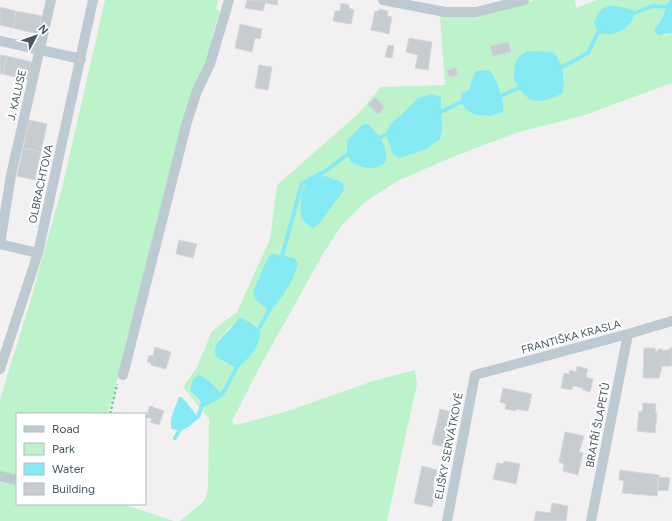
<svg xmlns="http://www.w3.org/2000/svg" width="672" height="521" font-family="Figtree,sans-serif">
  <rect width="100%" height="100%" fill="#f3f0f1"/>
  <!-- green -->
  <path fill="#bcf3cb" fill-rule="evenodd" d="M 105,0 L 218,0 L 216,9 L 220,11 L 212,37 L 212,44 L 133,323 L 126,339 L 126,349 L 107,414 L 17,414 L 17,477 L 0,473 L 0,399 L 28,309 L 63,184 Z
    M 534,0 L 575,0 L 576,8 L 597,0 L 670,0 L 668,2 L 663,16 L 656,26 L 665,35 L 672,33 L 672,83 L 582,116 L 519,132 L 460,154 L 399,180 L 365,202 L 342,225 L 326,249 L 259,368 L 232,421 L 234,425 L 240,424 L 288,411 L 373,381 L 415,370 L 417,384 L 387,521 L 180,521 L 204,501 L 208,490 L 209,419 L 183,387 L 197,367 L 212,331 L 237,312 L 270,239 L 277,185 L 358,114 L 381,87 L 445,85 L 440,16 L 494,12 ZM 489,70 C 497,78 505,101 502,112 L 490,116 L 476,115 L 461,93 L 469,90 L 473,76 L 476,71 ZM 430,94 L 441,97 L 442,129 L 393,155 L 387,138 L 392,122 L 403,113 L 418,98 ZM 363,124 L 368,124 L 380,136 L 347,140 ZM 326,176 L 333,180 L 311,228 L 301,218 ZM 239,318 L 242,318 L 236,368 L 216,357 L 219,339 ZM 190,391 L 222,397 L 202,405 Z
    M 0,480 L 17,485 L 17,504 L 122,504 L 174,521 L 0,521 Z"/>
  <!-- water -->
  <path fill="#85eaf4" d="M 670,0 L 672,0 L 672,33 L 658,35 L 654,31 C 656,25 660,22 663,16 C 666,10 665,5 670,0 Z
    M 608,6 C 618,6 626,7 634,11 C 634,29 613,37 598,33 L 594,23 C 598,13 598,11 608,6 Z
    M 527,51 L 553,52 C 564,63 564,78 563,93 C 538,105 529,106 514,80 C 515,66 513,59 527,51 Z
    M 489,70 C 497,78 505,101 503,112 L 490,116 L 476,115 L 465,109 L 461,102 L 461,93 L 469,90 L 473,76 L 476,71 Z
    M 430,94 L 441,97 L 442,129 L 440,139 L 426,149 L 400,158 L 393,155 L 387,138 L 387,130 L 392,122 L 403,113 L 418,98 Z
    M 363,124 L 368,124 C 380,135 387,145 386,162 C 376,172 362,168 351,162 L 347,150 L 347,140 Z
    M 326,176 L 343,183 L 344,190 L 318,225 L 311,228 L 301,218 C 300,203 300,189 310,177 Z
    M 273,254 L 294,258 L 298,263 C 297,267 296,271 294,275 C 291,283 276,308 269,311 L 255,299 L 253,292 L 266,262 L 270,255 Z
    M 239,318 L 242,318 C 247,321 254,325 258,329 C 267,339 245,364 236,368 L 216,357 C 212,343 222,338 230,329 C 233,325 236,322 239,318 Z
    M 198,375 C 208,377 216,388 222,395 L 222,397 C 197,411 208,406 190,391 L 192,381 Z
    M 179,397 L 182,397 L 198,417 L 198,419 C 189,426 185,433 172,429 C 168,419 176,407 179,397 Z"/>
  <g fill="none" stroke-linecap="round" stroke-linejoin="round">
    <!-- stream -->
    <path stroke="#85eaf4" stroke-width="4" d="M 630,15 L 652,6 L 672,7
      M 558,69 L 588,53 L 598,33 L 602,30
      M 496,97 L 501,96 L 523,86
      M 437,114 L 461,102 L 465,102
      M 376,139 L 392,132
      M 281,260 L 302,183 L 324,172 L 352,151
      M 256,333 L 269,311 L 270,307
      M 217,397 L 222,395 L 238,365
      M 194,419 L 198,417 L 202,405 L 206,403
      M 175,438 L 182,426"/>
  </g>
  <!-- building -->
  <path fill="#c7ccd0" stroke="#d4d7dc" d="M 247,0 L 266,0 L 263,11 L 245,8 Z
    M 266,0 L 278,0 L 277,5 L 265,3 Z
    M 341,3 L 349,5 L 349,8 L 354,10 L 351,24 L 333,21 L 335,11 L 340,11 Z
    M 0,7 L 16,11 L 13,28 L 0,25 Z
    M 379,9 L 388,11 L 387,16 L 392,17 L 389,34 L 371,30 L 375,11 L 379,11 Z
    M 16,11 L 42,16 L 38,34 L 13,28 Z
    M 240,24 L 262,29 L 260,39 L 255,38 L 252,52 L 235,48 Z
    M 409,38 L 432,42 L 428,70 L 415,68 L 418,55 L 406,52 Z
    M 508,42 L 511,52 L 493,56 L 490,46 Z
    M 388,45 L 394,46 L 392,58 L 385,57 Z
    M 0,55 L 7,56 L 3,74 L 0,74 Z
    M 7,56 L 32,62 L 28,80 L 3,74 Z
    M 259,65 L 272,67 L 268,90 L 255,88 Z
    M 456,68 L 458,75 L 449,77 L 447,70 Z
    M 375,97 L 385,107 L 378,114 L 368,105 Z
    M 29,120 L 47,124 L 41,152 L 23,148 Z
    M 23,148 L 41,152 L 35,180 L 17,176 Z
    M 179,240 L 197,244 L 193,258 L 176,254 Z
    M 155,347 L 171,352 L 166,369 L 151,365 L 151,363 L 147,362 L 149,355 L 153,356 Z
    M 672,347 L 672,366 L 662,366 L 659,378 L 643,378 L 644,348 L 655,348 L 655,351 L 658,351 L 658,349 L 663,349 L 663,351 L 668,350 Z
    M 577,366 L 588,369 L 586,377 L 593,379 L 590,392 L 583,390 L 583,388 L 573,386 L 572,390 L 561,388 L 564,373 L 569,374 L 570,370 L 576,372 Z
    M 503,388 L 532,394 L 528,411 L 516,409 L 515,411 L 505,409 L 506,404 L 500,402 Z
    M 643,403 L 656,404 L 655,413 L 657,413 L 655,433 L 637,431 L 639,411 L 642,412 Z
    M 150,406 L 164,411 L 159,425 L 150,422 L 152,419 L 146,417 Z
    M 440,409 L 456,413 L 449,448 L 432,444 Z
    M 565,432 L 584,436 L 579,452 L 583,453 L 578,475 L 563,471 L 564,464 L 559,462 Z
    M 504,461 L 520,464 L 516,484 L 493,479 L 497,463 L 503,464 Z
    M 422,466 L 437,470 L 433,488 L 437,489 L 432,507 L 414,503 Z
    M 620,470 L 659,475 L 657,496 L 622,493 L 624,481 L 619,480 Z
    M 658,477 L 670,478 L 668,491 L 657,490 Z
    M 552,503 L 568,506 L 566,521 L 534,521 L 536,511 L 550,513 Z"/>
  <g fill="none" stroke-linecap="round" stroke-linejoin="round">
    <!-- path -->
    <path stroke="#71d598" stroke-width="2.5" stroke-dasharray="3 2" stroke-linecap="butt" d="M 110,414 L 117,384"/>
    <!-- minor -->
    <path stroke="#bdcad1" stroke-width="10" d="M 383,0 L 445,12 L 476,12 L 524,0
      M 0,41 L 81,59
      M 0,244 L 11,175 L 51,0
      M 0,244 L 38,253
      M 0,369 L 38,253 L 93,0
      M 123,375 L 187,122 L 197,91 L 210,64 L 229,0
      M 0,476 L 17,480
      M 447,521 L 475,375 L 628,334 L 672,321
      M 591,521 L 628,334"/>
  </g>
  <g text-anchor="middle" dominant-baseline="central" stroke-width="4" stroke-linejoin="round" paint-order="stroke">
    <!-- street labels -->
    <g font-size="11" fill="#465760" stroke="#fff">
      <text transform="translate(17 95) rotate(-77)">J. KALUSE</text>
      <text transform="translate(41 184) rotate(-78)">OLBRACHTOVA</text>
      <text transform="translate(571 337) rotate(-15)">FRANTIŠKA KRASLA</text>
      <text transform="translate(598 425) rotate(-79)">BRATŘÍ ŠLAPETŮ</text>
      <text transform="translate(449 446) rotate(-79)">ELIŠKY SERVÁTKOVÉ</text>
    </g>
  </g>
  <!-- legend -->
  <rect x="16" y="413" width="130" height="92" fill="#ffffff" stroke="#b5bcbf"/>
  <rect x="24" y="426" width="20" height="6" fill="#bdcad1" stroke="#b5bcbf"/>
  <text x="52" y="433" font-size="12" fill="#465760">Road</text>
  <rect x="24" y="443" width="20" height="12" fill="#bcf3cb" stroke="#b5bcbf"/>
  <text x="52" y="453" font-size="12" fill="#465760">Park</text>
  <rect x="24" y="463" width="20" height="12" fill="#85eaf4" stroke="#b5bcbf"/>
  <text x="52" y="473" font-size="12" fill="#465760">Water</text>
  <rect x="24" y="483" width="20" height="12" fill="#c7ccd0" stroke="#b5bcbf"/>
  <text x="52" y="493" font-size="12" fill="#465760">Building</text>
  <!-- north arrow -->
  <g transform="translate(36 36) rotate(49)" stroke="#ffffff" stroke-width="3" paint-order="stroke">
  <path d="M0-3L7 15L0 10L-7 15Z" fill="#465760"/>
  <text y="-6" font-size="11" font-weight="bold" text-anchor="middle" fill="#465760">N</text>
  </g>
</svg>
